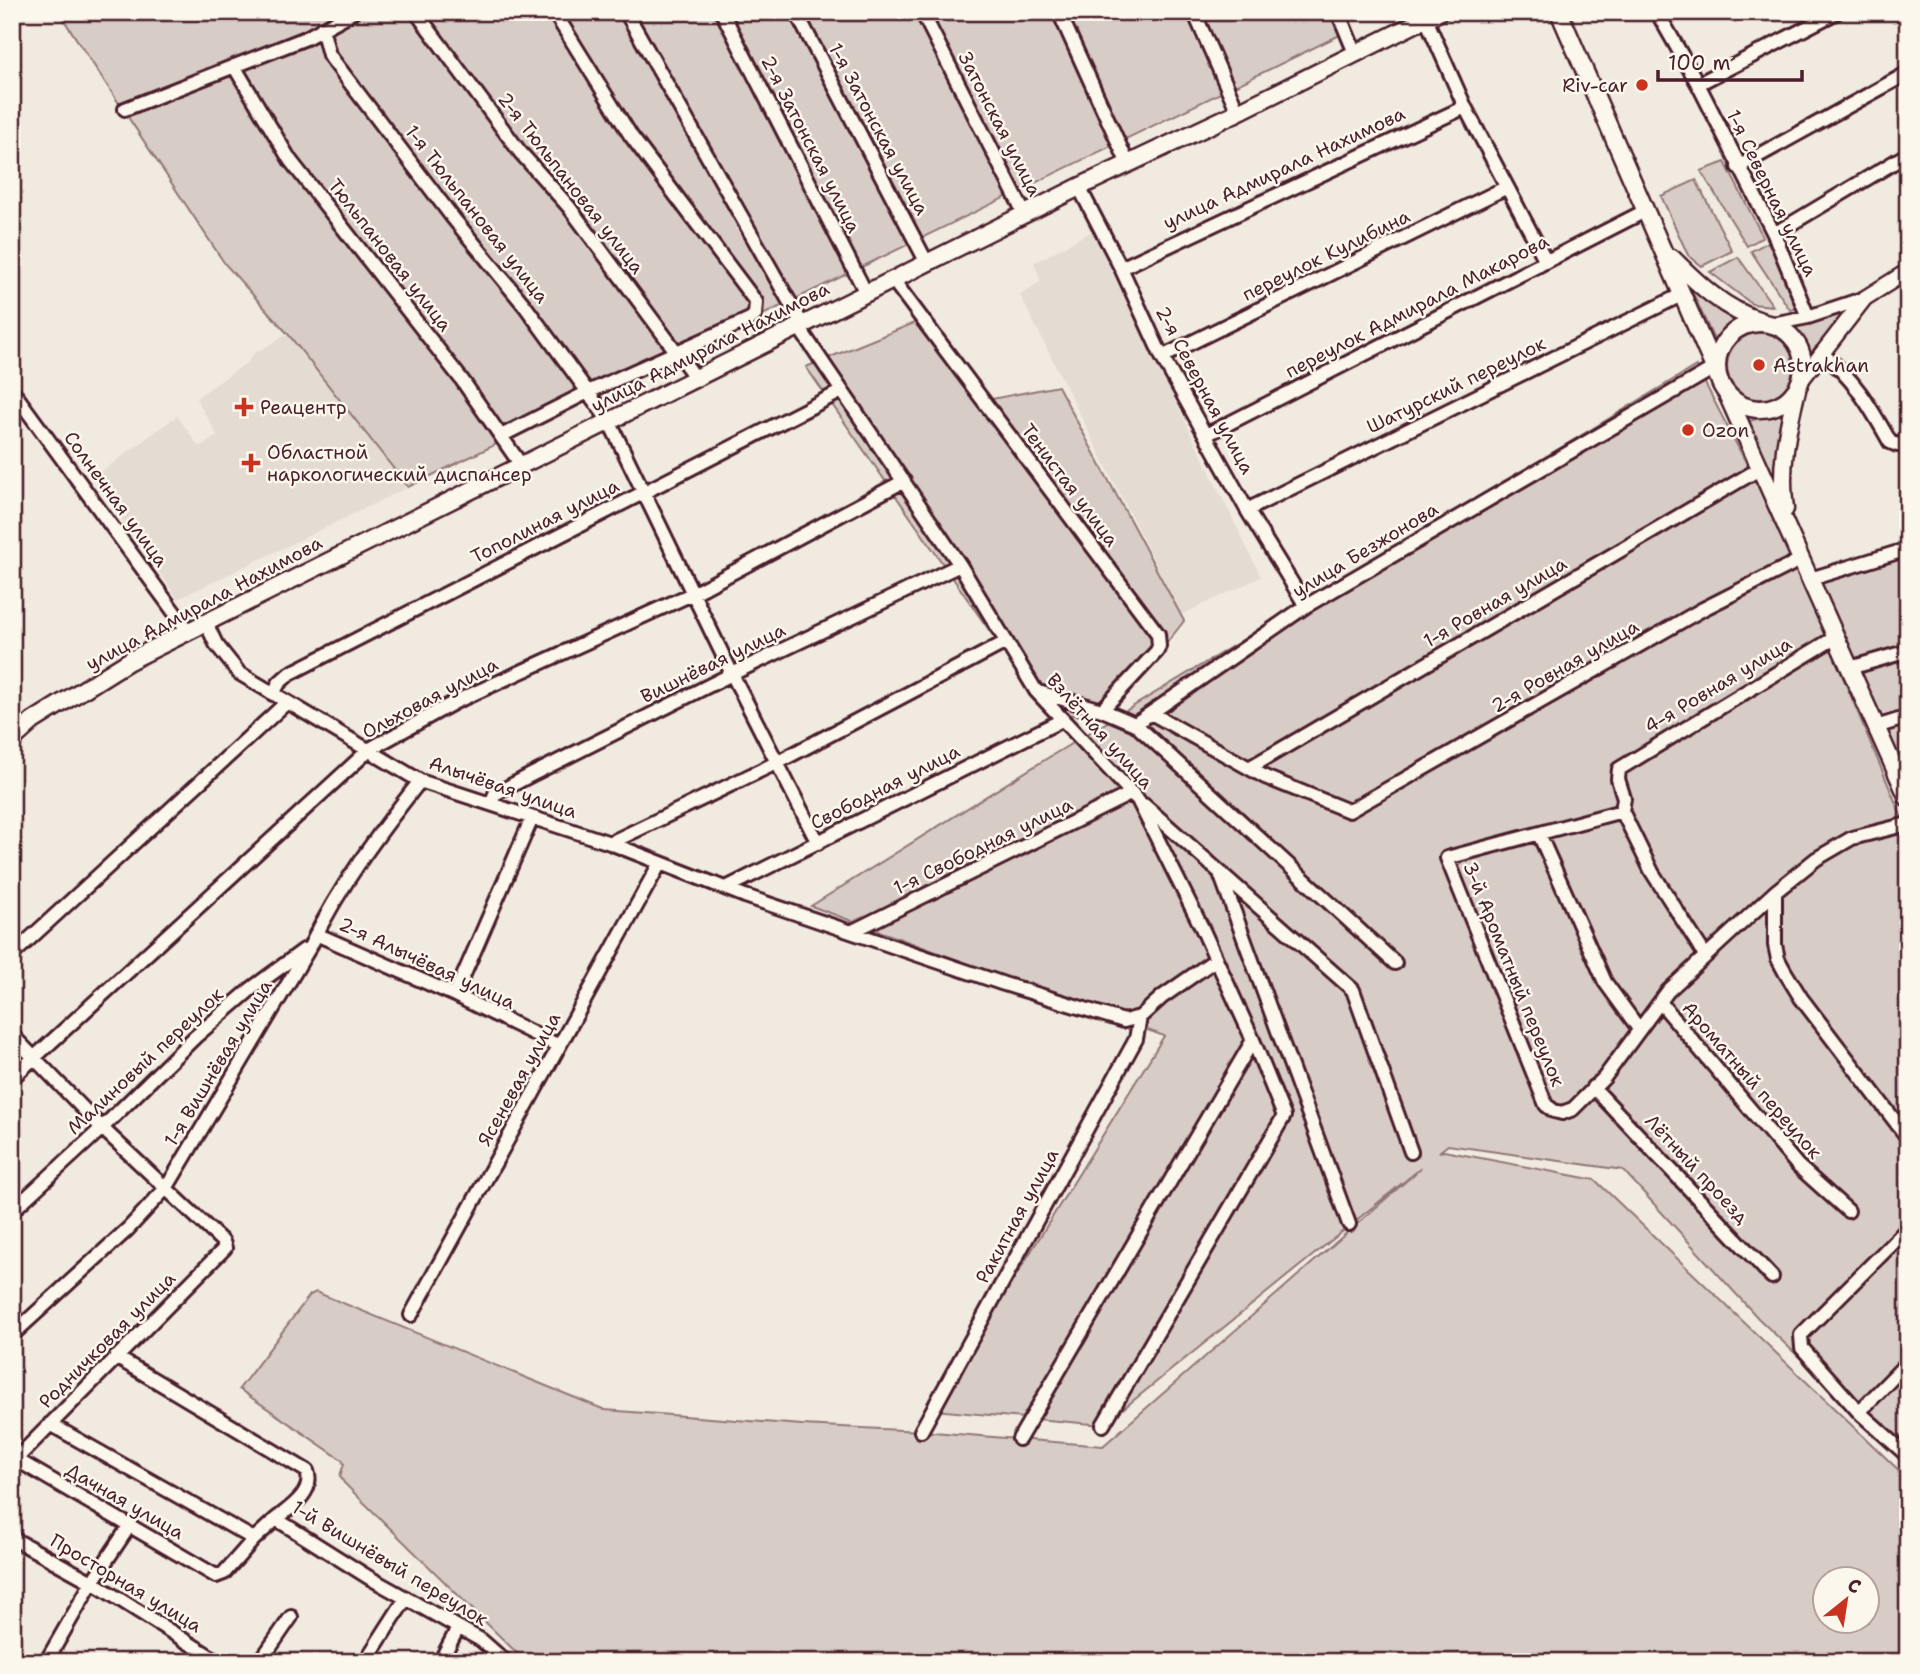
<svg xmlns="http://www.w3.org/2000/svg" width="1920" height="1674" font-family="'Shantell Sans',sans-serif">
  <rect width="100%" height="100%" fill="#f0eae0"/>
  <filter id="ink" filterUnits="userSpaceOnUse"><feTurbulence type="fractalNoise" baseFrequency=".0143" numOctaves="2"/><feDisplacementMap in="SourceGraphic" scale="14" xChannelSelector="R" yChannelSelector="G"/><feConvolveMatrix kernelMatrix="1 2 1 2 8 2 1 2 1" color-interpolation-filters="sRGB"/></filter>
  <g filter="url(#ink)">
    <!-- built -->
    <path fill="#e4dbd2" d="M 1092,231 L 1261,577 L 1181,615 L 1020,295 L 1041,281 L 1034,263 Z
      M 288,334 L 408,487 L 178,599 L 93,478 L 177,416 L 199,447 L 218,436 L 196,398 L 248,362 L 253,354 Z"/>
    <!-- green -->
    <path fill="#d8ccc6" stroke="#917678" stroke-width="2" fill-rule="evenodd" d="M 78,12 L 1333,12 L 1342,34 L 408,487 L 288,334 L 225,264 L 64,20 Z
      M 1725,162 L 1763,237 L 1747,246 L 1701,171 Z
      M 1696,180 L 1732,251 L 1702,266 L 1688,255 L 1661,196 Z
      M 1768,242 L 1800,308 L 1790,310 L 1751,251 Z
      M 1738,257 L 1773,306 L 1752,304 L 1710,272 Z
      M 1687,280 L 1738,319 L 1714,340 Z
      M 1844,310 L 1846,313 L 1812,355 L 1801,335 L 1793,326 Z
      M 919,321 L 977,402 L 1058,386 L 1184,621 L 1107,719 L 1046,712 L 806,367 Z
      M1727 366a33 33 0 1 1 66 0a33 33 0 1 1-66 0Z
      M 1696,366 L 1782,532 L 1908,832 L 1908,1461 L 1758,1318 L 1623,1170 L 1448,1145 L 1439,1152 L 1444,1151 L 1595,1180 L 1908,1479 L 1908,1662 L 526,1662 L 344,1483 L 340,1476 L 344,1464 L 342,1460 L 239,1389 L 310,1295 L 316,1292 L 605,1410 L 802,1425 L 921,1431 L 1103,1446 L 1421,1168 L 1103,1425 L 933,1410 L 1164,1036 L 811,906 L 1046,759 ZM 1826,1580 L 1868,1580 L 1868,1622 L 1826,1622 Z
      M 1784,412 L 1775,482 L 1749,421 Z
      M 1908,550 L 1908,786 L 1815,579 Z"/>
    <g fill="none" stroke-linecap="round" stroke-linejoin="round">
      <!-- minor casing -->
      <g stroke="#4a1f2b" stroke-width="18">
        <path id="minor" d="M 416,12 L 520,152 L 569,207 L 695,377
          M 626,12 L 802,324
          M 722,12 L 866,293
          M 796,12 L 927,263
          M 922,12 L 1025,215
          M 1059,12 L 1128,164
          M 1194,12 L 1238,112
          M 1338,12 L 1355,53
          M 1657,12 L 1698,84 L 1774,234 L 1808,317
          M 1426,19 L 1465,107 L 1546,261
          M 322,28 L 329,55 L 453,218 L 525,306 L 609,421 L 732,674 L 818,843
          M 234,66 L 290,160 L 462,380 L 521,465
          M 1698,84 L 1837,12
          M 125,109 L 306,38 L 353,12
          M 1738,167 L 1908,73
          M 1079,187 L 1121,268 L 1162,357 L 1247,510 L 1306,606
          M 1774,234 L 1908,154
          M 1121,268 L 1465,107
          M 893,280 L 1158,634 L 1159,646 L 1157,651 L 1102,710
          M 1772,324 L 1808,317 L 1865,298
          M 798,326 L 960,565 L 1036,691 L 1138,800 L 1202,928 L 1253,1040 L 1284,1116 L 1103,1425
          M 1821,353 C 1853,376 1871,408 1890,442 L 1897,445 L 1908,442
          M 1162,357 L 1507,187
          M 12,390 L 188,631
          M 1206,435 L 1645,211
          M 501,436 L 588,392 L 750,319 L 755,315 L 756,302 L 631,136 L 554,12
          M 1247,510 L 1683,294
          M 1810,579 L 1908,549
          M 206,623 L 216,644 L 239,673 L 420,781 L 610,843 L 745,896 L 1004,984 L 1124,1021 L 1140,1017 L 1162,997 L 1215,960
          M 1850,668 L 1908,651
          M 1038,692 L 1102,710 L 1135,724 L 1306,606 L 1714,368 L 1723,344
          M 273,694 L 279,683 L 289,674 L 842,391
          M 1151,713 L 1265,777 L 1349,811 L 1703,609 L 1802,559
          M 1135,724 L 1395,963
          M 1876,727 L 1908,717
          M 1249,768 L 1761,468
          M 491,804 L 495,794 L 529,776 L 732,674 L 960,565
          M 1144,805 L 1353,990 L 1411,1152
          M 1622,811 L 1447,858 L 1546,1105 L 1554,1111 L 1562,1113 L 1573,1109 L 1604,1078 L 1668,991 L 1775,892 L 1816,859 L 1852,838 L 1908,824
          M 1539,834 L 1605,982 L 1639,1029
          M 610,843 L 778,762 L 1006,642
          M 1221,876 L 1349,1224
          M 726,888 L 1062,720
          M 1775,892 L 1775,945 L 1778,959 L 1785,972 L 1801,998 L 1908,1138
          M 851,932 L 1132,793
          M 316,934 L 455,995 L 559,1046
          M 12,955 L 286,703
          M 1705,955 L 1652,872 L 1622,811 L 1624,798 L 1618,779 L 1619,769 L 1836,637
          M 455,995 L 532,818
          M 1660,1002 L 1798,1166 L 1848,1211
          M 12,1035 L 102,1128 L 223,1242 L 225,1248 L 16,1459
          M 12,1078 L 370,749 L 455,702 L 694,593 L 904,481
          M 1593,1087 L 1772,1277
          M 12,1211 L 102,1128 L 195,1037 L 251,989 L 304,950
          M 1908,1228 L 1801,1335 L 1802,1348 L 1859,1412 L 1908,1456
          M 411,1315 L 660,863
          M 12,1335 L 128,1229 L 167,1187 L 311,945 C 340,885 379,833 420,781
          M 116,1357 L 307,1471 C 315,1492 290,1508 276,1519 L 368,1577 L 481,1640 L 506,1662
          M 1859,1412 L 1908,1362
          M 50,1424 L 254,1539
          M 921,1431 L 1136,1039 L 1140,1017
          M 1019,1439 L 1253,1040
          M 12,1457 L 216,1576 L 224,1573 L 254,1539 L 276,1519
          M 12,1538 L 92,1582 L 219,1662
          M 46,1662 L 92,1582 L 130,1525
          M 260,1662 L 291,1617
          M 365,1662 L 406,1598
          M 440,1662 L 458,1628"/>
      </g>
      <!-- tertiary casing -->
      <g stroke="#4a1f2b" stroke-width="19">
        <path id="tertiary" d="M 1799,383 L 1865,298 L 1908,271"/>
      </g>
      <!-- secondary casing -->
      <g stroke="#4a1f2b" stroke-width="21">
        <path id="secondary" d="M 1559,12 L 1718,377
          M 1672,258 C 1698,284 1725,310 1761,321
          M1717 366a43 43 0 1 1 86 0a43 43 0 1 1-86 0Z
          M 1726,392 L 1908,798
          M 1785,509 C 1779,469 1787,430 1797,390
          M 12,740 L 33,721 L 129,661 L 1079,187 L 1238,112 L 1439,12"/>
      </g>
      <!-- minor -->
      <use href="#minor" stroke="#fbf7ec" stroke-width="12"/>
      <!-- tertiary -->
      <use href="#tertiary" stroke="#fbf7ec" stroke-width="14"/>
      <!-- secondary -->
      <use href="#secondary" stroke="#fbf7ec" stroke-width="16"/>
    </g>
  </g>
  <!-- markers -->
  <g fill="#c8321e" stroke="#fbf7ec" stroke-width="2.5">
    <circle cx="1642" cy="85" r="7"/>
    <circle cx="1759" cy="365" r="7"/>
    <path d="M240.5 396.5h7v7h7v7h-7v7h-7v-7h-7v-7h7z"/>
    <circle cx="1688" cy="430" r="7"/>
    <path d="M247.5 452.5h7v7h7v7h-7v7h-7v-7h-7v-7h7z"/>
  </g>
  <g text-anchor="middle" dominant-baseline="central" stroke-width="5" stroke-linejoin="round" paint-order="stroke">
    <!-- poi labels -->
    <g font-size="19" fill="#4a1f2b" stroke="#fbf7ec" text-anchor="start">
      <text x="1628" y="85" text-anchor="end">Riv-car</text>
      <text x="1773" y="365">Astrakhan</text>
      <text x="260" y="407">Реацентр</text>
      <text x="1702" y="430">Ozon</text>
      <text x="267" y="452">Областной<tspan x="267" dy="22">наркологический диспансер</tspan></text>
    </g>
    <!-- street labels -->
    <g font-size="19" fill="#4a1f2b" stroke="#fbf7ec">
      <text transform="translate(1000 124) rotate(63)">Затонская улица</text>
      <text transform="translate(879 129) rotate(62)">1-я Затонская улица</text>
      <text transform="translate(811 144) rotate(63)">2-я Затонская улица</text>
      <text transform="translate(1284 168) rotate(-25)">улица Адмирала Нахимова</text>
      <text transform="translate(571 183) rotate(52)">2-я Тюльпановая улица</text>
      <text transform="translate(1772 193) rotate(64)">1-я Северная улица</text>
      <text transform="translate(477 214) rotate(52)">1-я Тюльпановая улица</text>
      <text transform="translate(390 255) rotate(52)">Тюльпановая улица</text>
      <text transform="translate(1326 255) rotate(-26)">переулок Кулибина</text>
      <text transform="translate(1417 306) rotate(-27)">переулок Адмирала Макарова</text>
      <text transform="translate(710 347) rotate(-27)">улица Адмирала Нахимова</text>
      <text transform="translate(1456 385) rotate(-26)">Шатурский переулок</text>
      <text transform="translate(1205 390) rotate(62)">2-я Северная улица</text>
      <text transform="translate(1070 485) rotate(53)">Тенистая улица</text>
      <text transform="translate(116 499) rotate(54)">Солнечная улица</text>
      <text transform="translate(545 521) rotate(-27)">Тополиная улица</text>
      <text transform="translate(1365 550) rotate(-31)">улица Безжонова</text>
      <text transform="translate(1495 602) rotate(-30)">1-я Ровная улица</text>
      <text transform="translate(204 603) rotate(-28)">улица Адмирала Нахимова</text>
      <text transform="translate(713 663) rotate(-26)">Вишнёвая улица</text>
      <text transform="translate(1565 666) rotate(-30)">2-я Ровная улица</text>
      <text transform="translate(1718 685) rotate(-31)">4-я Ровная улица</text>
      <text transform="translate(430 698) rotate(-28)">Ольховая улица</text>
      <text transform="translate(1100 731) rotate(48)">Взлётная улица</text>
      <text transform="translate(503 787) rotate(19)">Алычёвая улица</text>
      <text transform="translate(885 787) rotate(-27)">Свободная улица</text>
      <text transform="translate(983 846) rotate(-26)">1-я Свободная улица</text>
      <text transform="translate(427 963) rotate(25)">2-я Алычёвая улица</text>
      <text transform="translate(1514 974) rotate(68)">3-й Ароматный переулок</text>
      <text transform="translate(145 1061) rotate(-43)">Малиновый переулок</text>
      <text transform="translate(218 1063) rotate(-59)">1-я Вишнёвая улица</text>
      <text transform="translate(519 1079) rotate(-61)">Ясеневая улица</text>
      <text transform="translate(1752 1080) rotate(49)">Ароматный переулок</text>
      <text transform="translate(1697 1169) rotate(47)">Лётный проезд</text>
      <text transform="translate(1017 1216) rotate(-61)">Ракитная улица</text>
      <text transform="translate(107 1340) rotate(-45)">Родничковая улица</text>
      <text transform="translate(125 1501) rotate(30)">Дачная улица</text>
      <text transform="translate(390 1563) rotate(31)">1-й Вишнёвый переулок</text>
      <text transform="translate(126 1583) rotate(31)">Просторная улица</text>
    </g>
  </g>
  <!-- margin -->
  <rect width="1920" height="1674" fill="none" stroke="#fbf7ec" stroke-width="42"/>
  <rect x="21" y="21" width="1878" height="1632" fill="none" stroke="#4a1f2b" stroke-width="2.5" filter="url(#ink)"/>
  <!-- north arrow -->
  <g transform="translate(1846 1600) rotate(30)"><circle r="33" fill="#fbf7ec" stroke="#b4a19f" stroke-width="2"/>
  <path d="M0-5L12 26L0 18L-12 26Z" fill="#c8321e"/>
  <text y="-10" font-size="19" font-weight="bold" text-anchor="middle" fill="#4a1f2b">С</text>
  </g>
  <!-- scale -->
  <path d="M1658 70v10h144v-10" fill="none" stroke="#4a1f2b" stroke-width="3.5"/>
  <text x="1668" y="70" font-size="21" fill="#4a1f2b" stroke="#fbf7ec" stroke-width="5" paint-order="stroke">100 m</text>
</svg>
